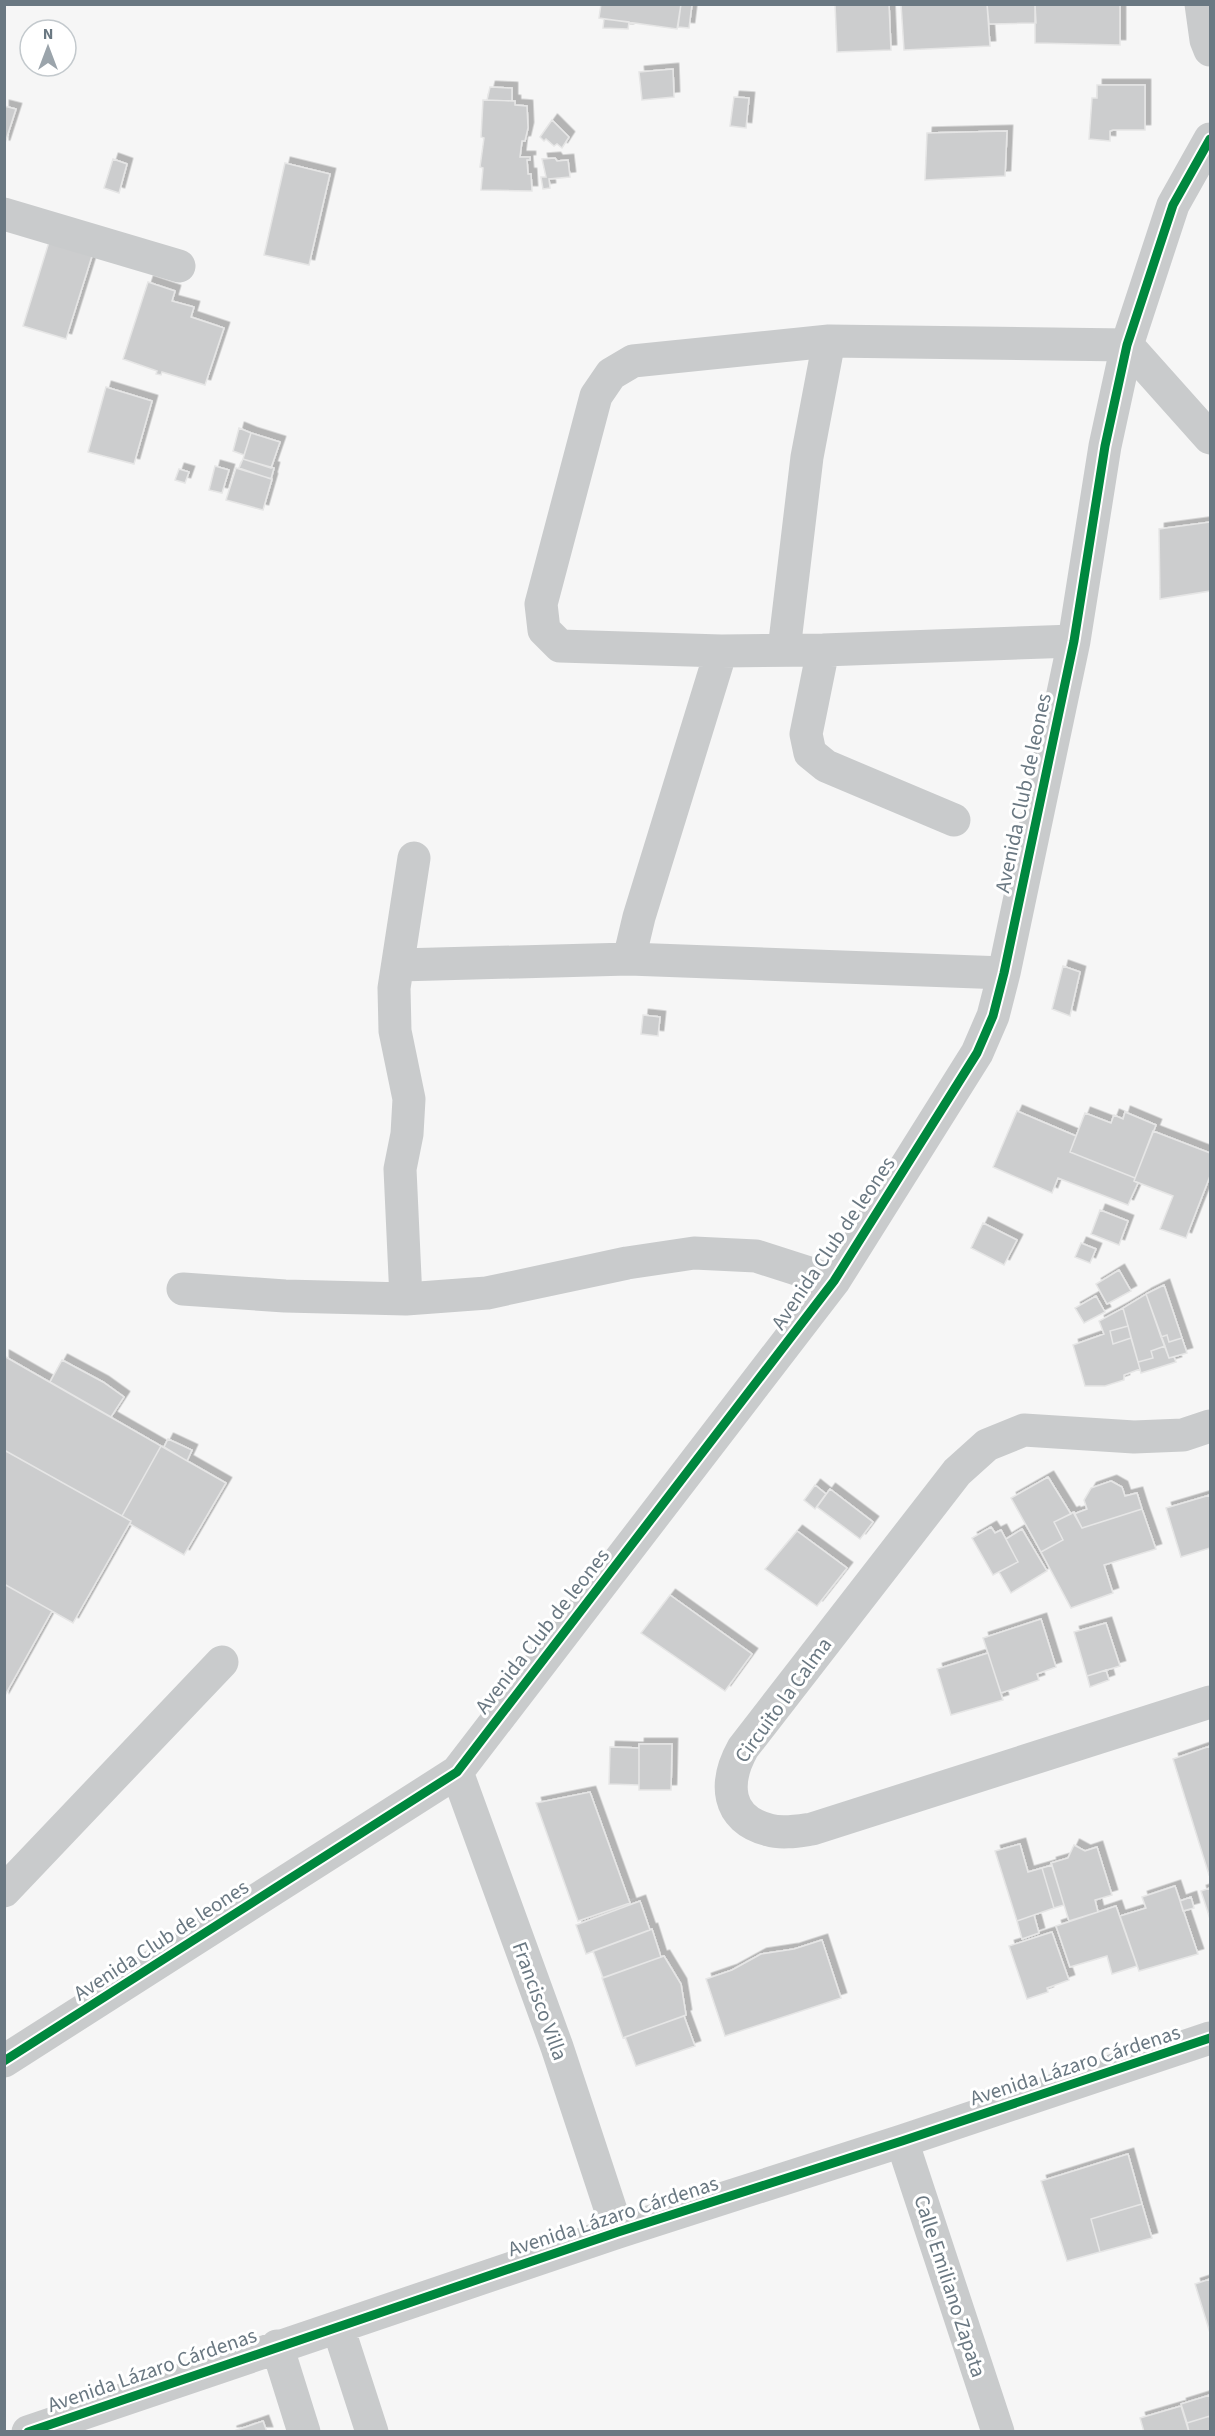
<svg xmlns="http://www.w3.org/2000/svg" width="1215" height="2436" font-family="'Source Sans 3',sans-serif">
  <defs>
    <filter id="shadow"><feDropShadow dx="5.5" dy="-5.5" stdDeviation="0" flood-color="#0004"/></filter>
  </defs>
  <rect width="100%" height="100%" fill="#f6f6f6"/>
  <!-- building -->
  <path fill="#cccdce" stroke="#e6e6e6" stroke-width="1.5" filter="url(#shadow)" d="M 601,4 L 681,4 L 677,29 L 599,18 Z
    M 681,4 L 692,4 L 689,28 L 678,27 Z
    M 835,4 L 889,4 L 891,50 L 837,52 Z
    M 901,4 L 987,4 L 990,46 L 904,50 Z
    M 987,4 L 1035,4 L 1036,23 L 989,24 Z
    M 1035,4 L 1120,4 L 1120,45 L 1035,43 Z
    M 604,19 L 629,22 L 628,29 L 603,28 Z
    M 673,69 L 674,97 L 642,100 L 639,72 Z
    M 1097,85 L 1145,85 L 1145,130 L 1113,130 L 1110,131 L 1110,141 L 1089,139 L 1092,98 L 1097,98 Z
    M 490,87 L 512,88 L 512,101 L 487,100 Z
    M 734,97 L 749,98 L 746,128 L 730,126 Z
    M 483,100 L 515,101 L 515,105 L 527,106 L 528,128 L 525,141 L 522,141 L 520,157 L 530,157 L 530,160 L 527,160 L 528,174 L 531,174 L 532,191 L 481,190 L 483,168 L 480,167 L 484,138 L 481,137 Z
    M 4,106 L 16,109 L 4,146 Z
    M 552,120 L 569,137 L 562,148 L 557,144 L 554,146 L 546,139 L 544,141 L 540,137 Z
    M 1007,131 L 1005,176 L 925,180 L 927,133 Z
    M 555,158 L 557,161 L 568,160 L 570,177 L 549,179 L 550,188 L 543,189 L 541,177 L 546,177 L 542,159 Z
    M 113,159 L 127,164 L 119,193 L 104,188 Z
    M 285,163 L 330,174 L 309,265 L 264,255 Z
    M 49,242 L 92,256 L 66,339 L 23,326 Z
    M 148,282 L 175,291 L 172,301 L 194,307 L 191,317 L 224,328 L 205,385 L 162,372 L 161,375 L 156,374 L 157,371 L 123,359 Z
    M 106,387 L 152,401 L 134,464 L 88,452 Z
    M 239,428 L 251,433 L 244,455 L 233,451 Z
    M 251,433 L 280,442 L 271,468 L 243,459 Z
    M 243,459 L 274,468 L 271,479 L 239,468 Z
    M 215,466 L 229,470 L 222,493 L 209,490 Z
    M 236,468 L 272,479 L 263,510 L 226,500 Z
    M 179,469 L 189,472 L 185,483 L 175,480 Z
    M 1210,522 L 1210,591 L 1160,599 L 1159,529 Z
    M 1063,966 L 1080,972 L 1070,1016 L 1052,1009 Z
    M 643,1015 L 660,1017 L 658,1036 L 641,1034 Z
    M 1017,1111 L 1076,1136 L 1070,1152 L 1135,1178 L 1134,1181 L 1138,1183 L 1128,1205 L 1058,1178 L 1052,1193 L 993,1167 Z
    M 1125,1112 L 1156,1125 L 1135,1178 L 1070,1152 L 1085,1113 L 1111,1123 L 1114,1115 L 1123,1119 Z
    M 1153,1131 L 1210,1153 L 1210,1176 L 1186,1238 L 1160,1229 L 1173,1196 L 1134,1181 Z
    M 1100,1210 L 1128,1221 L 1119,1245 L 1091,1234 Z
    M 983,1223 L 1017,1240 L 1004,1265 L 971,1248 Z
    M 1081,1243 L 1096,1249 L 1090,1263 L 1075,1257 Z
    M 1119,1270 L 1131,1291 L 1107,1304 L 1096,1284 Z
    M 1164,1285 L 1182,1338 L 1169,1342 L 1167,1335 L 1161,1337 L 1146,1294 Z
    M 1146,1294 L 1165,1346 L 1151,1351 L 1153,1358 L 1138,1362 L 1123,1308 Z
    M 1096,1296 L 1105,1312 L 1084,1323 L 1075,1308 Z
    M 1123,1308 L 1128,1326 L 1110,1331 L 1113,1344 L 1131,1338 L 1140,1369 L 1124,1375 L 1124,1380 L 1105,1386 L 1085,1386 L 1073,1345 L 1104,1334 L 1099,1321 Z
    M 1128,1326 L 1131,1338 L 1113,1344 L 1110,1331 Z
    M 1167,1335 L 1169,1342 L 1182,1338 L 1187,1353 L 1169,1358 L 1161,1337 Z
    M 1165,1346 L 1169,1358 L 1174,1357 L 1176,1362 L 1141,1373 L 1138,1362 L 1153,1358 L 1151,1351 Z
    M 4,1356 L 161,1446 L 122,1516 L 4,1450 Z
    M 62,1360 L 103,1382 L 124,1397 L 111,1417 L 50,1382 Z
    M 168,1439 L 192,1450 L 187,1461 L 164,1447 Z
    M 161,1446 L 226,1483 L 184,1555 L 130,1524 L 131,1521 L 122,1516 Z
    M 4,1450 L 131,1521 L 73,1623 L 4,1584 Z
    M 1048,1477 L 1071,1514 L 1054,1522 L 1063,1540 L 1041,1552 L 1011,1498 Z
    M 1111,1481 L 1122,1487 L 1125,1496 L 1137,1493 L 1142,1509 L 1082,1528 L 1074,1514 L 1087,1509 L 1084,1500 L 1091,1488 Z
    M 815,1485 L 826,1494 L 815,1509 L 804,1500 Z
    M 830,1489 L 873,1522 L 860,1539 L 817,1507 Z
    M 1210,1495 L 1210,1548 L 1181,1557 L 1166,1508 Z
    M 1142,1509 L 1156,1549 L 1104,1565 L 1113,1593 L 1071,1608 L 1041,1552 L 1063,1540 L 1054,1522 L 1074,1512 L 1082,1528 Z
    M 991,1527 L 995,1533 L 1001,1530 L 1018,1562 L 993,1575 L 972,1538 Z
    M 1022,1529 L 1047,1571 L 1011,1593 L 999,1572 L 1018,1562 L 1006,1539 Z
    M 797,1531 L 847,1568 L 817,1606 L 765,1569 Z
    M 4,1584 L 52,1611 L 4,1697 Z
    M 670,1595 L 752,1654 L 725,1691 L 641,1633 Z
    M 1041,1619 L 1056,1667 L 1037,1674 L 1039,1680 L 1001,1693 L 983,1638 Z
    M 1106,1623 L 1120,1666 L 1087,1676 L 1074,1632 Z
    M 988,1653 L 1003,1700 L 951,1715 L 937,1669 Z
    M 1106,1670 L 1109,1680 L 1090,1687 L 1087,1676 Z
    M 639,1744 L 672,1744 L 671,1790 L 639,1790 Z
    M 1210,1746 L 1210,1875 L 1209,1875 L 1173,1759 Z
    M 610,1747 L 639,1748 L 639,1785 L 609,1784 Z
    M 590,1792 L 630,1903 L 578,1921 L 536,1803 Z
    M 1020,1844 L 1028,1872 L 1042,1868 L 1054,1908 L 1017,1921 L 995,1851 Z
    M 1074,1845 L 1085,1851 L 1097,1847 L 1112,1895 L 1095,1900 L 1098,1912 L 1069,1921 L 1051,1863 L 1068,1858 Z
    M 1052,1865 L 1064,1905 L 1054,1908 L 1042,1868 Z
    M 1175,1886 L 1198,1954 L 1139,1971 L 1120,1916 L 1146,1908 L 1142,1897 Z
    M 1210,1888 L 1210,1919 L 1201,1891 Z
    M 1191,1897 L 1194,1908 L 1183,1911 L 1180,1901 Z
    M 640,1901 L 650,1930 L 586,1954 L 576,1925 Z
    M 1116,1906 L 1137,1966 L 1112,1974 L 1107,1956 L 1070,1967 L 1056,1926 Z
    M 1034,1915 L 1039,1933 L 1022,1939 L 1017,1921 Z
    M 652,1929 L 661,1957 L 603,1978 L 593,1951 Z
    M 1052,1932 L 1069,1980 L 1047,1988 L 1048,1992 L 1027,1999 L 1009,1946 Z
    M 822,1940 L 841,1998 L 725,2036 L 706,1979 L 732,1970 L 761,1954 L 794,1949 Z
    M 664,1956 L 681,1984 L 686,2015 L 623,2038 L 602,1978 Z
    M 684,2016 L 695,2046 L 636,2066 L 625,2037 Z
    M 1128,2154 L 1142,2204 L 1091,2219 L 1100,2252 L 1067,2261 L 1041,2181 Z
    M 1142,2204 L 1152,2238 L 1100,2252 L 1091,2219 Z
    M 1210,2279 L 1210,2333 L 1195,2284 Z
    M 1210,2395 L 1210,2416 L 1187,2423 L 1181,2404 Z
    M 1181,2406 L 1189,2432 L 1144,2432 L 1140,2418 Z
    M 1210,2416 L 1210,2432 L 1189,2432 L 1187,2423 Z
    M 263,2421 L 267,2432 L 231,2432 Z"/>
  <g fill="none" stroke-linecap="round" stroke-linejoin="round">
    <!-- minor -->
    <path stroke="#c9cbcc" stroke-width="33" d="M 1201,4 L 1206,40 L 1210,50
      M 4,214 L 179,266
      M 784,650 L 807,457 L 829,341 L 1127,345 L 1210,438
      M 823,650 L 806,734 L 810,753 L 826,766 L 954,820
      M 721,651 L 560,646 L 544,630 L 541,604 L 596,396 L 611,374 L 633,361 L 829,341
      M 399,965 L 629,959
      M 1004,973 L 629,959 L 639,917 L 721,651 L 823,650 L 1074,641
      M 183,1289 L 285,1296 L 406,1299 L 487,1293 L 627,1263 L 694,1253 L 756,1256 L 834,1281
      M 406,1299 L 400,1169 L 407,1134 L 409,1099 L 395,1031 L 394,988 L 414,858
      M 1210,1426 L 1183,1435 L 1134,1437 L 1024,1430 L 987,1445 L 957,1472 L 743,1748 C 724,1782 725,1819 769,1830 C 782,1834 798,1831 812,1829 L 1210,1702
      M 457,1772 L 557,2047 L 618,2232
      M 4,1891 L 222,1662
      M 4,2061 L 457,1772 L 834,1281 L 977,1053 L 993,1016 L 1004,973 L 1074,641 L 1105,446 L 1127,345 L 1173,205 L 1210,139
      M 902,2141 L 998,2432
      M 338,2327 L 372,2432
      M 277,2346 L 304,2432
      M 28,2432 L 618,2232 L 902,2141 L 1210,2038"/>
    <!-- cycleway casing -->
    <g stroke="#fff" stroke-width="13">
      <path id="cycleway" d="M 4,2061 L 457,1772 L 834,1281 L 977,1053 L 993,1016 L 1004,973 L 1074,641 L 1105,446 L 1127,345 L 1173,205 L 1210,139
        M 28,2432 L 618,2232 L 902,2141 L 1210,2038"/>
    </g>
    <!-- cycleway -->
    <use href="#cycleway" stroke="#00873e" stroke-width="9"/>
  </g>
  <g text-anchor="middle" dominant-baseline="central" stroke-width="6" stroke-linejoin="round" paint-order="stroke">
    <!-- street labels -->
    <g font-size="21" fill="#6a7882" stroke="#fff">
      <text transform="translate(1023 793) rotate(-78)">Avenida Club de leones</text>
      <text transform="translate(833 1243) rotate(-56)">Avenida Club de leones</text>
      <text transform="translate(542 1631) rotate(-52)">Avenida Club de leones</text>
      <text transform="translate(783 1700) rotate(-54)">Circuito la Calma</text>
      <text transform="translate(161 1940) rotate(-33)">Avenida Club de leones</text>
      <text transform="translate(540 2001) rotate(70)">Francisco Villa</text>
      <text transform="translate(1075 2065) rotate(-18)">Avenida Lázaro Cárdenas</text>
      <text transform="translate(613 2216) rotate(-18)">Avenida Lázaro Cárdenas</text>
      <text transform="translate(950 2286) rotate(72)">Calle Emiliano Zapata</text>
      <text transform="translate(152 2370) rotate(-19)">Avenida Lázaro Cárdenas</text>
    </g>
  </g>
  <!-- border -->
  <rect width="1215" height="2436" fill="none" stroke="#6a7882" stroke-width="12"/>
  <!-- north arrow -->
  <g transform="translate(48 48)"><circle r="28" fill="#ffffff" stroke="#c3c9cd" stroke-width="1.5"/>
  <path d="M0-4.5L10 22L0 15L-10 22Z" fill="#9ba4ab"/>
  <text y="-9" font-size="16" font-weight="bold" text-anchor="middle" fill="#6a7882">N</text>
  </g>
</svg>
